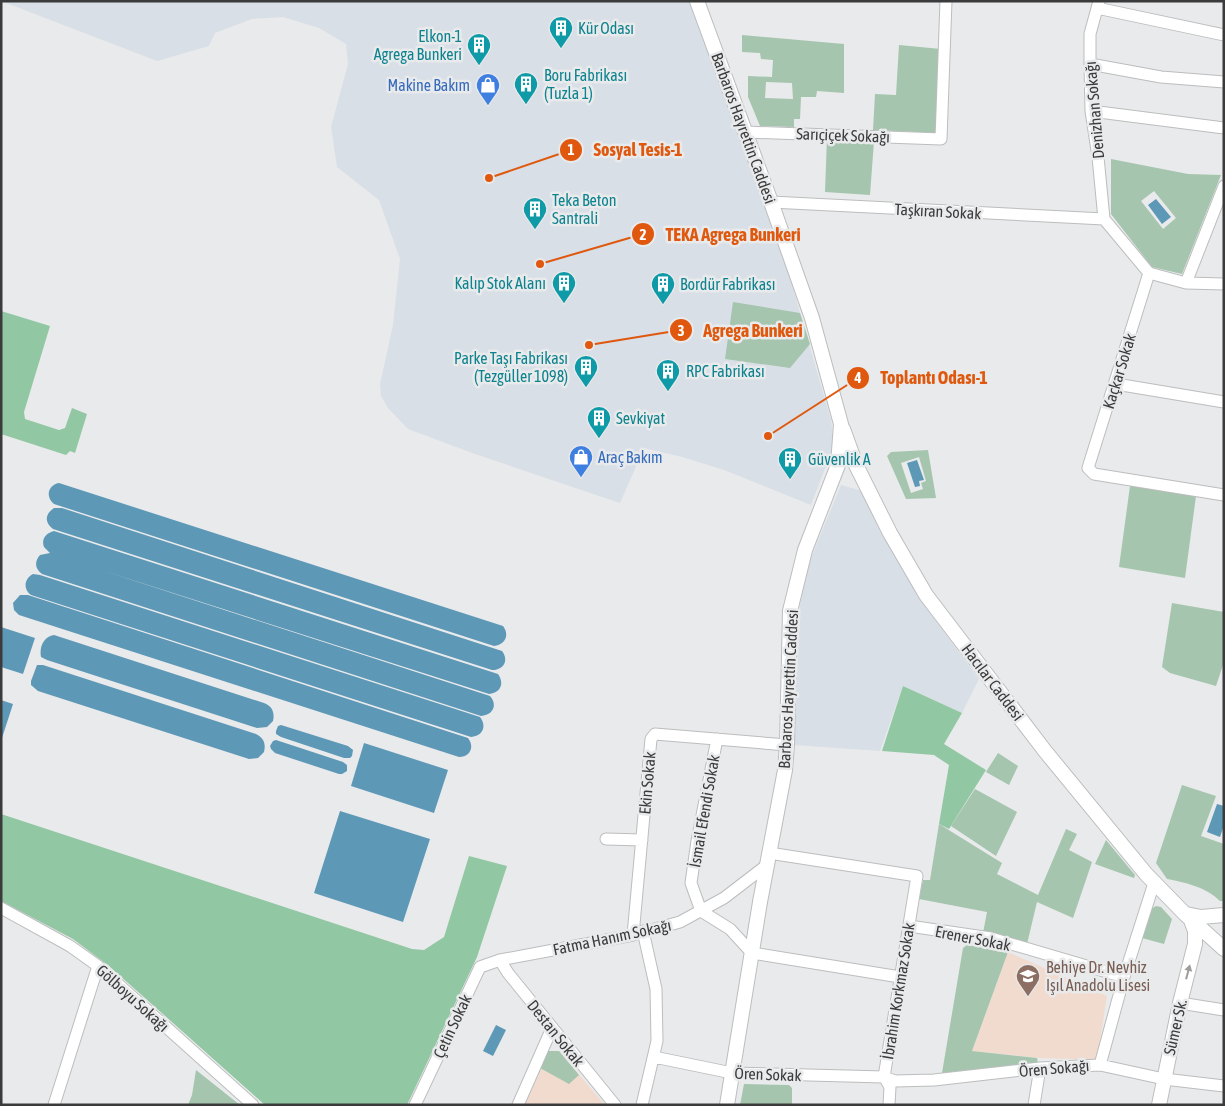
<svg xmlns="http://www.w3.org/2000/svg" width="1225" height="1106" font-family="'Asap Condensed',sans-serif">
  <rect width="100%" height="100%" fill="#e9eaeb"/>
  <!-- built -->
  <path fill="#d9dfe6" d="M 1,1 L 689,1 L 742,134 L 783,254 L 831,420 L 834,445 L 811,505 L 724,470 L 682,457 L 644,448 L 620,503 L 475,454 L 408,429 L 388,408 L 381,396 L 380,384 L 393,325 L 400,259 L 379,200 L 337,167 L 331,127 L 348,64 L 346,44 L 319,28 L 283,17 L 252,19 L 215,33 L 209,46 L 157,61 Z
    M 841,485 L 862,491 L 920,600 L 979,679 L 962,713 L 903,686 L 880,751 L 794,745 L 799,611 L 807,568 Z"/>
  <!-- education -->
  <path fill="#f1dbcf" d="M 1008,952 L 1107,996 L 1097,1060 L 1040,1058 L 972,1051 Z
    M 547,1051 L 559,1051 L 605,1105 L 524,1105 Z"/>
  <!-- green -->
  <path fill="#a5c5ae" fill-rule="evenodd" d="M 742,35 L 844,44 L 844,93 L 817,91 L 816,97 L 801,97 L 800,119 L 794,119 L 794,127 L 760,126 L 748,97 L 748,76 L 772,77 L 773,60 L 761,59 L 760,53 L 742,52 ZM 766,82 L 792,83 L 793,99 L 765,98 Z
    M 899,45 L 941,49 L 938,133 L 873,130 L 875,94 L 896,95 Z
    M 827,138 L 874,141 L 870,195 L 825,192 Z
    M 1111,159 L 1188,174 L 1221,175 L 1182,274 L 1152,267 L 1111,214 ZM 1154,191 L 1176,218 L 1163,229 L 1141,201 Z
    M 733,302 L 800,313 L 810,344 L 790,368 L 725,359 Z
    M 928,450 L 936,498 L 906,499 L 887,456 L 891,452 ZM 919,457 L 926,481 L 921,483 L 923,489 L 911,493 L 901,463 Z
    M 1130,486 L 1196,496 L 1185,578 L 1119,567 Z
    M 1172,603 L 1224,612 L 1224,662 L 1216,686 L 1170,673 L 1162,667 Z
    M 998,753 L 1018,766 L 1009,785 L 986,772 Z
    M 1182,785 L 1216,796 L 1201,836 L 1224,844 L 1224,901 L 1220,901 C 1208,888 1184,882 1167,879 L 1156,863 Z
    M 975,789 L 1017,812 L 996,856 L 951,826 Z
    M 939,824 L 1002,863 L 997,874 L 1038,895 L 1066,829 L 1077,834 L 1069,850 L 1092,862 L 1073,918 L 1037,902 L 1027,944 L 983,933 L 987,912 L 919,899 L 923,880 L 930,880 Z
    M 1106,840 L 1135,875 L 1134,878 L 1095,864 Z
    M 1156,906 L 1161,907 L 1172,919 L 1164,944 L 1142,938 L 1151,909 Z
    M 967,945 L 1008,952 L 972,1051 L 1037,1058 L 1038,1063 L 942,1073 L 963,948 Z
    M 547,1051 L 559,1051 L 579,1075 L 569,1084 L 540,1068 Z
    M 196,1070 L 240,1105 L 188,1105 L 192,1095 Z
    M 744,1084 L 789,1085 L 792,1088 L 792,1105 L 740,1105 Z"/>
  <!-- forest -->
  <path fill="#91c7a2" d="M 1,311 L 50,326 L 24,412 L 25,419 L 59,430 L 65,428 L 72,408 L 87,414 L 75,453 L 70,451 L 66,455 L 1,434 Z
    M 903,686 L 962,713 L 944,744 L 986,770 L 949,829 L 939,824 L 949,765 L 934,755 L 882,751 Z
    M 1,814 L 412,949 L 424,950 L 444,937 L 469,856 L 507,866 L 477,957 L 407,1105 L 265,1105 L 109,966 L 73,939 L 1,901 Z"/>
  <!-- water -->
  <path fill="#5e98b7" d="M 1156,199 L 1171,217 L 1162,224 L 1148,205 Z
    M 917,460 L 924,480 L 919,481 L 920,486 L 915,487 L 907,463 Z
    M 59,483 L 503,626 C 510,635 505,645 494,646 L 54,504 C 45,497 48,485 59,483 Z
    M 54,508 L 62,508 L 502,651 C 509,660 504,670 492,670 L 53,529 C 44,522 45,514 54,508 Z
    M 54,531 L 498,674 C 505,684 500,693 489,694 L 101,570 L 490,696 C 498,705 493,715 481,716 L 42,574 C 35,569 34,562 40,555 L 50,553 L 44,547 C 41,539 46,533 54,531 Z
    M 33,574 L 40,575 L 480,717 C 487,726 483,736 471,737 L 31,595 C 23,589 24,579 33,574 Z
    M 20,595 L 28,595 L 468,738 C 475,747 470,757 459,757 L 19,615 L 14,610 L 13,603 Z
    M 1,627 L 35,638 L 23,674 L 1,667 Z
    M 54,635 L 264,703 C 272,706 275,712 273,721 L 267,727 L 257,728 L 47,660 L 41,657 C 39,647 44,636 54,635 Z
    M 37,665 L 43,665 L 256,734 C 264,738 266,744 264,752 L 258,758 L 249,759 L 38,691 L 31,685 L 31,681 Z
    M 1,700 L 13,704 L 1,741 Z
    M 281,725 L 348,746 L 353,750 L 352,756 L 350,758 L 344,758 L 281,737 L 276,734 L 276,731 L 278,726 Z
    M 276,740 L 343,762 L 347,765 L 347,771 L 342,774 L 339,774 L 275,753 L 271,749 L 270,746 L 273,741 Z
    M 364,743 L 448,770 L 434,813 L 351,786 Z
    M 1217,804 L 1224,806 L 1224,825 L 1220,837 L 1207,832 Z
    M 340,811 L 430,839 L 403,922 L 314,893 Z
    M 496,1025 L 506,1030 L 493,1056 L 483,1051 Z"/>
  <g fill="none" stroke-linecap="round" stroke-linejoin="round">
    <!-- minor casing -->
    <g stroke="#bcbdbe" stroke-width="13">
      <path id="minor" d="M 1099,1 L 1090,34 L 1090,64 L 1091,111 L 1098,157 L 1104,219
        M 1097,8 L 1224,35
        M 1090,64 L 1161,77 L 1224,82
        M 1091,111 L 1224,128
        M 746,132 L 941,139 L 946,1
        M 771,202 L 1104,219
        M 1104,219 L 1149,273 L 1186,283 L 1224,284
        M 1149,273 L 1088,468 L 1094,474 L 1224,495
        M 1186,283 L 1224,186
        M 1116,384 L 1224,402
        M 717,739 L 697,841 L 691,883 L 701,911 L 730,929 L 752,953 L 900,977
        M 606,839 L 642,840
        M 769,853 L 917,876 L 884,1077 L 890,1087 L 889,1105
        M 1,908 L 70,946 L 98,966 L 253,1105
        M 909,926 L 991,938 L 1124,977
        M 633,935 L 651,739 L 655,734 L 787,745
        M 500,960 L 508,973 L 615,1105
        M 1180,1003 L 1224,1010
        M 654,1057 L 732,1073 L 884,1077 L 895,1081 L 934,1080 L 1040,1068 L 1100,1065 L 1164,1079 L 1224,1086
        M 1100,1065 L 1124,977 L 1154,883
        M 54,1105 L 98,966
        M 415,1105 L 480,967 L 500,960 L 633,935 L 680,922 L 724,898 L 767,865
        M 518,1105 L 552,1028
        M 642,1105 L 657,1041 L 656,989 L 643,931
        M 1034,1105 L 1040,1068"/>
    </g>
    <!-- tertiary casing -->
    <g stroke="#bcbdbe" stroke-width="16">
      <path id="tertiary" d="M 697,1 L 771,202 L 812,318 L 841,424 L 838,465 L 805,550 L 790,611 L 787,745 L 785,770 L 760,902 L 727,1105
        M 843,429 L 856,465 L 890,533 L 926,595 L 1045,751 L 1146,874 L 1185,914 L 1224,949
        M 1186,914 L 1201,917 L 1224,915
        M 1159,1105 L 1180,1003 L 1195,944 L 1195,931 L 1191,920"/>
    </g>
    <!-- minor -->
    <use href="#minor" stroke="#fff" stroke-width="11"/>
    <!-- tertiary -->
    <use href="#tertiary" stroke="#fff" stroke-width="14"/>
  </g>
  <!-- one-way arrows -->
  <defs><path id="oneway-solid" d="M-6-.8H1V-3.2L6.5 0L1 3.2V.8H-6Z" transform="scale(1.25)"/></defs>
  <use fill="#9d9d9e" href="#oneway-solid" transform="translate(1188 972) rotate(-75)"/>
  <!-- icons -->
  <defs>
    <g id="building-pin" transform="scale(1.25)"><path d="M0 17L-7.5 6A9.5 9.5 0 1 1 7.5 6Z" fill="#0f9aa8" stroke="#e9eaeb"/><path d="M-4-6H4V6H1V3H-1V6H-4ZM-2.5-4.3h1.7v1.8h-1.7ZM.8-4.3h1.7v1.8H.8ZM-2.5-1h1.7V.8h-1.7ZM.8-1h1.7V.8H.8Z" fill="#fff"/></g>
    <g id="shop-pin" transform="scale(1.25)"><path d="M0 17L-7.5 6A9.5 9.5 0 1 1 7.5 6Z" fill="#3f7fe0" stroke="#e9eaeb"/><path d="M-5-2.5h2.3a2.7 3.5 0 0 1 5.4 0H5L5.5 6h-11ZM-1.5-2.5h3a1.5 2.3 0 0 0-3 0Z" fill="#fff"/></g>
    <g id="school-pin" transform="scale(1.25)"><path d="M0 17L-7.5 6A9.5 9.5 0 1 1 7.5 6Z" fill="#8d6e63" stroke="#e9eaeb"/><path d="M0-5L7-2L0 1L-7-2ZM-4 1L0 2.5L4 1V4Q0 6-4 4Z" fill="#fff"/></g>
  </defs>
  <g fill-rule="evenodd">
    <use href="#building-pin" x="561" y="28"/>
    <use href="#building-pin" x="479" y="45"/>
    <use href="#building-pin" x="526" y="84"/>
    <use href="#shop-pin" x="488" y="85"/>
    <use href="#building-pin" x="535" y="209"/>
    <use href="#building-pin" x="564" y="283"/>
    <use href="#building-pin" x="663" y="284"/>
    <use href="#building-pin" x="586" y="367"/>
    <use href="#building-pin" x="668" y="371"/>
    <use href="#building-pin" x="599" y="418"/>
    <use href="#shop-pin" x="581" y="457"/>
    <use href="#building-pin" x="790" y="459"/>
    <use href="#school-pin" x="1028" y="976"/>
  </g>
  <g text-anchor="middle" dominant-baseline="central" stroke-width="5" stroke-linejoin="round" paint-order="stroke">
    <!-- culture labels -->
    <g font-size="16" fill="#0d838f" stroke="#e9eaeb" text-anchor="start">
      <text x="578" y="28">Kür Odası</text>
      <text x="462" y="36" text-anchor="end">Elkon-1<tspan x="462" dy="18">Agrega Bunkeri</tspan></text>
      <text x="544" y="75">Boru Fabrikası<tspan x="544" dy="18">(Tuzla 1)</tspan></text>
      <text x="552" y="200">Teka Beton<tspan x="552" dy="18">Santrali</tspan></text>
      <text x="546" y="283" text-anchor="end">Kalıp Stok Alanı</text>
      <text x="680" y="284">Bordür Fabrikası</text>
      <text x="568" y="358" text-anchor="end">Parke Taşı Fabrikası<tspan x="568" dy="18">(Tezgüller 1098)</tspan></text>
      <text x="686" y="371">RPC Fabrikası</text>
      <text x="616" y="418">Sevkiyat</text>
      <text x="808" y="459">Güvenlik A</text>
    </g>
    <!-- shop labels -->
    <g font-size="16" fill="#366cbe" stroke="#e9eaeb" text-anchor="end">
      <text x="470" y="85">Makine Bakım</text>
      <text x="598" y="457" text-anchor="start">Araç Bakım</text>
    </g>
    <!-- street labels -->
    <g font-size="16" fill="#3b3b3c" stroke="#e9eaeb">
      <text transform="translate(1094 110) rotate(-95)">Denizhan Sokağı</text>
      <text transform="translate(744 128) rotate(70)">Barbaros Hayrettin Caddesi</text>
      <text transform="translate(843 135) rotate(2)">Sarıçiçek Sokağı</text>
      <text transform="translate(938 211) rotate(3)">Taşkıran Sokak</text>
      <text transform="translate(1119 371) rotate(-73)">Kaçkar Sokak</text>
      <text transform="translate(993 682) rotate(53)">Hacılar Caddesi</text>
      <text transform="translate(788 689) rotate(-87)">Barbaros Hayrettin Caddesi</text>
      <text transform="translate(647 783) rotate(-85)">Ekin Sokak</text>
      <text transform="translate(704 811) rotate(-80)">İsmail Efendi Sokak</text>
      <text transform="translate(612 937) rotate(-12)">Fatma Hanım Sokağı</text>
      <text transform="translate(973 938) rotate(11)">Erener Sokak</text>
      <text transform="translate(898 991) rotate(-81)">İbrahim Korkmaz Sokak</text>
      <text transform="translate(133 998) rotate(42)">Gölboyu Sokağı</text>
      <text transform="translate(452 1026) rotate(-65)">Çetin Sokak</text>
      <text transform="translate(1175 1027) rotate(-77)">Sümer Sk.</text>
      <text transform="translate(556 1033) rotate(51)">Destan Sokak</text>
      <text transform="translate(1054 1068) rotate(-5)">Ören Sokağı</text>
      <text transform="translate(768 1074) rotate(2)">Ören Sokak</text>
    </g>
    <!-- education labels -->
    <g font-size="16" fill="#785e54" stroke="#e9eaeb" text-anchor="start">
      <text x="1046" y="967">Behiye Dr. Nevhiz<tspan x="1046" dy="18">Işıl Anadolu Lisesi</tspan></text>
    </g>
  </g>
  <!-- callouts -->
  <path fill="none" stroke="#df580e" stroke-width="2" d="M489 178L571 150M540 264L643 234M589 345L681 330M768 436L858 378"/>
  <g fill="#df580e" stroke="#e9eaeb" stroke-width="2">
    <circle cx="489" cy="178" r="5"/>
    <circle cx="540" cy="264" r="5"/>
    <circle cx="589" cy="345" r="5"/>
    <circle cx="768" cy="436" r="5"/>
    <circle cx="571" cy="150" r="12"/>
    <circle cx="643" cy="234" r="12"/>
    <circle cx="681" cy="330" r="12"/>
    <circle cx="858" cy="378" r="12"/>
  </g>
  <g font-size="15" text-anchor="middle" font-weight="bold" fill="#fff">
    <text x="571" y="155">1</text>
    <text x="643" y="240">2</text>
    <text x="681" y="336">3</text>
    <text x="858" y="383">4</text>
  </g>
  <g font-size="18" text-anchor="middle" font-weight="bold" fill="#df580e" stroke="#e9eaeb" stroke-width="5" stroke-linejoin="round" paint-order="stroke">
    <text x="638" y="156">Sosyal Tesis-1</text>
    <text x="733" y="241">TEKA Agrega Bunkeri</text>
    <text x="753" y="337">Agrega Bunkeri</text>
    <text x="934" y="384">Toplantı Odası-1</text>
  </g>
  <!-- border -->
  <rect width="1225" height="1106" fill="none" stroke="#3b3b3c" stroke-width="5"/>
</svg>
